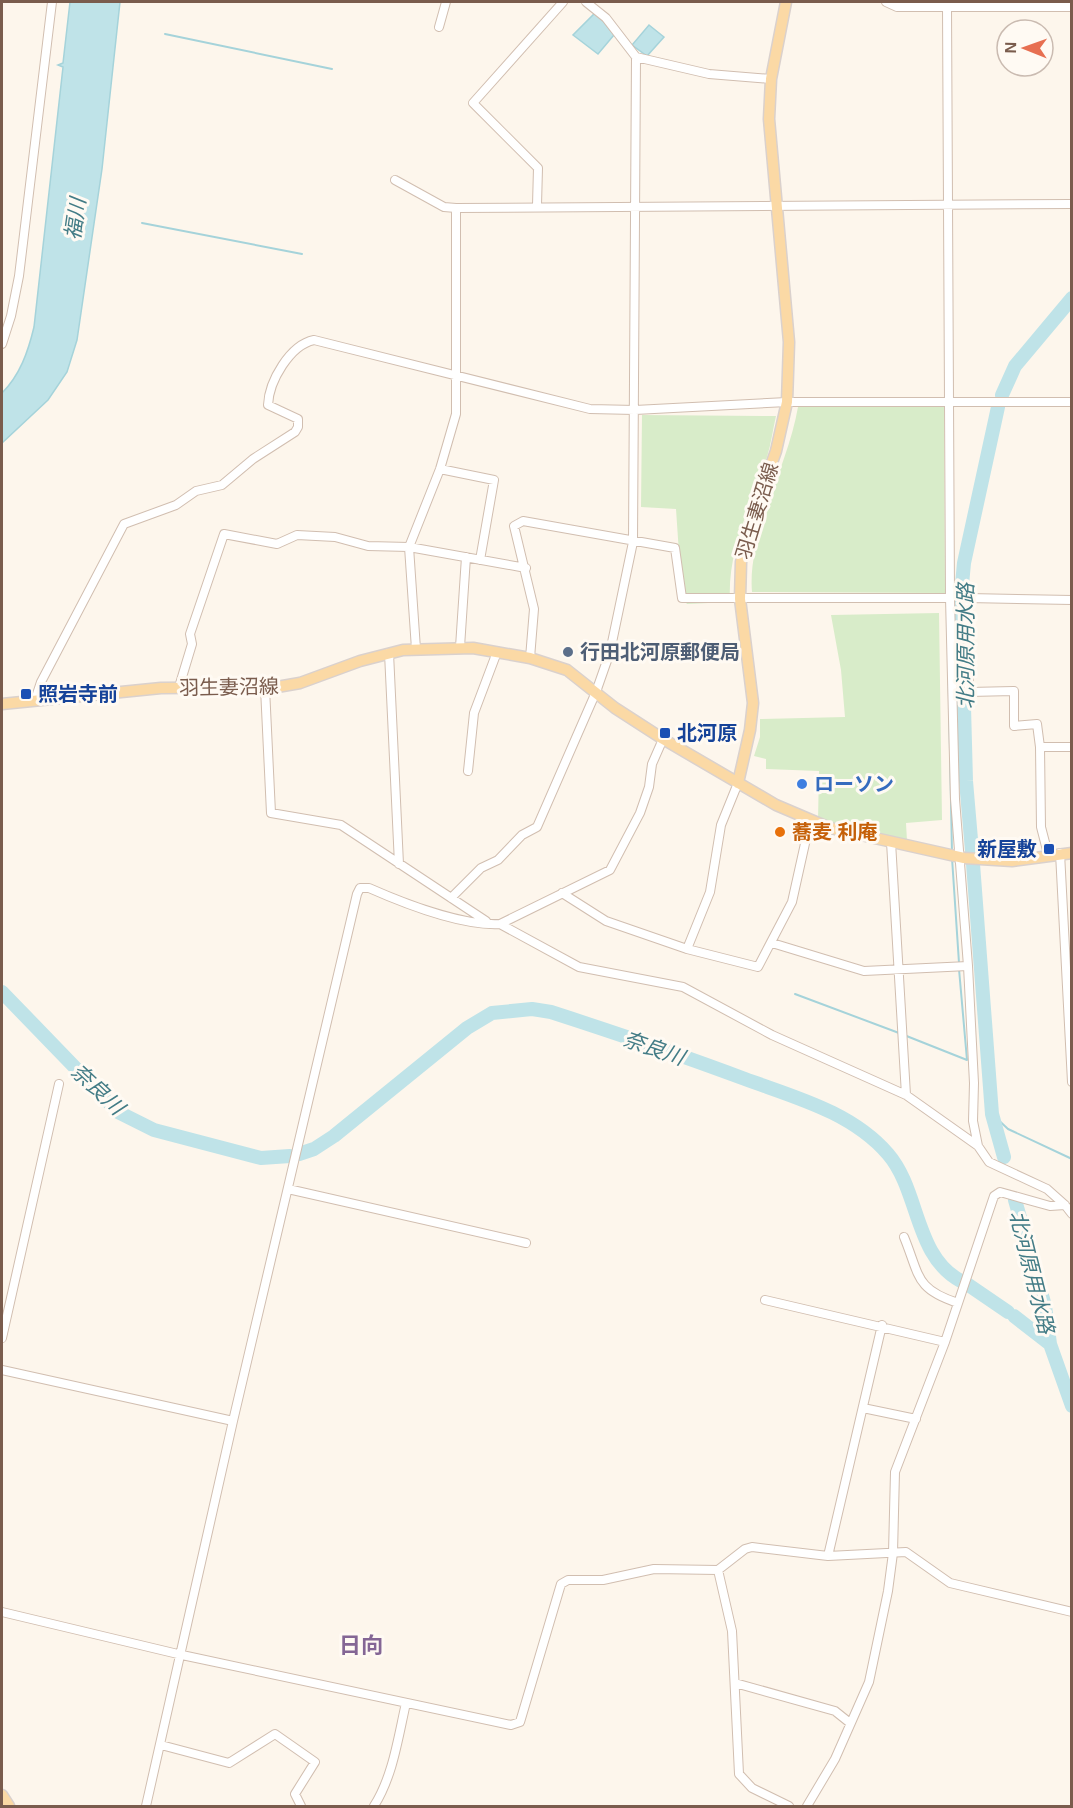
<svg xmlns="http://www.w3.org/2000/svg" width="1073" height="1808" font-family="Arial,'Noto Sans JP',sans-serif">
  <rect width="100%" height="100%" fill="#fdf6ec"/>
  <!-- green -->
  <path fill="#d8ecc9" d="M 944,404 L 945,593 L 752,592 C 747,535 788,466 798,407 Z
    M 642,415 L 776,416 C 773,429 771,444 767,457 C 751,506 727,549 730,602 L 687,604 L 682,598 L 676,509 L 641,507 Z
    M 939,613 L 942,820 L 906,823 L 907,841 L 818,820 L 819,771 L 766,769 L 766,759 L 754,756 L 760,737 L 760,719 L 845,717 L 841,670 L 831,615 Z"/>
  <!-- water -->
  <path fill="#bfe3e8" stroke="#a5d3da" stroke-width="1.5" d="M 70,2 L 120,2 L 102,169 L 77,340 L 67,372 L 48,400 L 2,443 L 2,393 C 20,375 28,352 34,327 L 63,67 L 58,65 L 63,63 Z
    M 596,12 L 614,35 L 598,54 L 573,35 Z
    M 649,25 L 664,37 L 647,56 L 632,45 Z"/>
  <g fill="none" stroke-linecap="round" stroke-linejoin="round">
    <!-- stream -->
    <path stroke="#a5d3da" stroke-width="2" d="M 165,34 L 332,69
      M 142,223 L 302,254
      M 948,648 L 952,853
      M 952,858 L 959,963
      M 795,994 L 899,1033
      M 904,1035 L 967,1060 L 959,969
      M 992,1114 L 1008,1129 L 1072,1159"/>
    <!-- river -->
    <path stroke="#bfe3e8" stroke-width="14" d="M 1002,395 L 1015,366 L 1072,298
      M 972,851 L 966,781 L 961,595 L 964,563 L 998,407
      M 973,864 L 992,1114 L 1004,1157
      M 2,992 L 118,1112 L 154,1130 L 261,1158 L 290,1156
      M 299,1154 L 314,1149 L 334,1136 L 467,1028 L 492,1013 L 532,1009 L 551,1012 C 616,1033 681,1055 745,1079 C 794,1097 852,1112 888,1154 C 920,1191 914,1256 961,1281
      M 1015,1200 L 1045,1306 L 1050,1344 L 1072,1406
      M 967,1284 L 1008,1312
      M 1014,1316 L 1050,1344"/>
    <!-- minor casing -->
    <g stroke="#d1beb0" stroke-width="10">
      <path id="minor" d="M 586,2 L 606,18 L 636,57 L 709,74 L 771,79
        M 886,2 L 897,7 L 947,7 L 947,3
        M 1072,7 L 947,7 L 950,598 L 955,799 L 968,966 L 974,1083 L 973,1121 L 978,1146 L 989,1162 L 1047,1189 L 1065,1205 L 1072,1214
        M 439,27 L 446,2
        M 395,180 L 444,207 L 456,208
        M 537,205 L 538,168 L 473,103 L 563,2
        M 2,344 L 11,316 L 19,276 L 52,2
        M 440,469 L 494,480 L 480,560
        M 460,647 L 466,557
        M 416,649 L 409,547 L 440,469 L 456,414 L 456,208 L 1072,204
        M 389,653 L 399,864
        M 530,658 L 534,609 L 514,526 L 523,521 L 675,548 L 682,598 L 950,598
        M 179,687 L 192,644 L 190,634 L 224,534 L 277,544 L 297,535 L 335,537 L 368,546 L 409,547 L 526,568
        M 265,688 L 271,813 L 341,825 L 486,921
        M 35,700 L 41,682 L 124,524 L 176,505 L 196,491 L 222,485 L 253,459 L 295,432 L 298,427 L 298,419 L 268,405 C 269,381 290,345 314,340 L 590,409 L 635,410 L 787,402 L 1072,402
        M 663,739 L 652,764 L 649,787 L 640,813 L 610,870 L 500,924 L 579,967 L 683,987 L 772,1035 L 906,1095 L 978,1146
        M 1040,747 L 1037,724 L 1014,726 L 1014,691 L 969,692 L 968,598 L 1072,600
        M 468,771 L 474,713 L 497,652
        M 891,842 L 906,1095
        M 1060,853 L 1072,1082
        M 1048,854 L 1041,827 L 1040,747 L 1072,747
        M 562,893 L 606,921 L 687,949 L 710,892 L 721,825 L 738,783
        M 451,898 L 481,868 L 498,860 L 522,835 L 537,827 L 596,692 L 610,652 L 633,542 L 636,57
        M 772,943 L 864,971 L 968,966
        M 687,949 L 758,967 L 792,902 L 810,821
        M 288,1189 L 526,1243
        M 904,1237 C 920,1276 915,1289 958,1303
        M 765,1300 L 945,1342
        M 2,1338 L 59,1084
        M 2,1370 L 233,1421
        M 863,1408 L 916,1419
        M 828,1556 L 882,1325
        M 718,1570 L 732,1631 L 739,1774 L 752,1788 L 789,1806
        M 2,1612 L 182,1655 L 511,1725 L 520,1722 L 561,1584 L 568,1580 L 603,1580 L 654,1569 L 718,1570 L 745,1549 L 752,1547 L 828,1556 L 906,1552 L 950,1583 L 1072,1612
        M 735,1683 L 835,1711 L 850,1723
        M 161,1745 L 229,1763 L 275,1734 L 315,1762 L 295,1794 L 301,1806
        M 146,1806 L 233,1421 L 357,894 L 360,888 L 369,888 C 403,903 462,926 500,924
        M 374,1806 C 393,1776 398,1738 406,1703
        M 807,1806 L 835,1759 L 869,1682 L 888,1591 L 893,1553 L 895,1472 L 945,1342 L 994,1196 L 1000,1192 L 1050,1206 L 1065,1205"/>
    </g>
    <!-- major casing -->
    <g stroke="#dad1cd" stroke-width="13">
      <path id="major" d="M 2,704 L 161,688 L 277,687 L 300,683 L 360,661 L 403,650 L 473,648 L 530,658 L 567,670 L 615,708 L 663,739 L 776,805 L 830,828 L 964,858 L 1012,861 L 1072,853
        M 738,783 L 750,730 L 753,703 L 740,599 L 741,562 L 752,519 L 776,451 L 787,402 L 789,342 L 769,119 L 771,79 L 786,2
        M 2,1795 L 9,1806"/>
    </g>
    <!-- minor -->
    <use href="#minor" stroke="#fff" stroke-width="8"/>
    <!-- major -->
    <use href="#major" stroke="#fbd9a5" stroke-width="10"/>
  </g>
  <!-- markers -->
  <circle fill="#5c6f8a" stroke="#fffaf3" stroke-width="2" cx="568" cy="652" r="6"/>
  <g fill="#1a4fb4" stroke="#fffaf3" stroke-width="2">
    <rect x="20" y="688" width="12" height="12" rx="3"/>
    <rect x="659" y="727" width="12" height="12" rx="3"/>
    <rect x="1043" y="843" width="12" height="12" rx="3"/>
  </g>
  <circle fill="#3f7fe0" stroke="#fffaf3" stroke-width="2" cx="802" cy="784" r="6"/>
  <circle fill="#e8710a" stroke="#fffaf3" stroke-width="2" cx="780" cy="832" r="6"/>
  <g text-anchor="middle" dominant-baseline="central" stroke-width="6" stroke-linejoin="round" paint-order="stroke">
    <!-- street labels -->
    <g font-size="20" fill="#7a5c4d" stroke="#fffaf3">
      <text transform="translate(757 511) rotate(-73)">羽生妻沼線</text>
      <text transform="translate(229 687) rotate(-1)">羽生妻沼線</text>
    </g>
    <!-- service labels -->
    <g font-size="20" font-weight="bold" fill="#4e5e75" stroke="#fffaf3" text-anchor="start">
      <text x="580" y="652">行田北河原郵便局</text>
    </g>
    <!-- transit labels -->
    <g font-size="20" font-weight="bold" fill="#164399" stroke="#fffaf3" text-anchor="start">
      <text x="38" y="694">照岩寺前</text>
      <text x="677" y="733">北河原</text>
      <text x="1037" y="849" text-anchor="end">新屋敷</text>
    </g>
    <!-- shop labels -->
    <g font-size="20" font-weight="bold" fill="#366cbe" stroke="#fffaf3" text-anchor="start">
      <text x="814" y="784">ローソン</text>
    </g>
    <!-- food labels -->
    <g font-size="20" font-weight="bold" fill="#c56008" stroke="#fffaf3" text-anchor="start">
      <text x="792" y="832">蕎麦 利庵</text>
    </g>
    <!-- water labels -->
    <g font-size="21" font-style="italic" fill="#437c86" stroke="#fffaf3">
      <text transform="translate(75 219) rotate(-82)">福川</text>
      <text transform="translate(965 646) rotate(-90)">北河原用水路</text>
      <text transform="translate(654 1048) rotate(19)">奈良川</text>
      <text transform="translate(98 1089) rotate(43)">奈良川</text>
      <text transform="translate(1032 1272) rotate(76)">北河原用水路</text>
    </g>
    <!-- quarter labels -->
    <g font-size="22" font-weight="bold" fill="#846695" stroke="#fffaf3">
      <text x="361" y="1645">日向</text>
    </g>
  </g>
  <!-- border -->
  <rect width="1073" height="1808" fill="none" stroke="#7a5c4d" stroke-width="6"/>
  <!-- north arrow -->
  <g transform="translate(1025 48) rotate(271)"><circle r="28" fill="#fffaf3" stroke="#cabbb1" stroke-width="1.5"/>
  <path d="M0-4.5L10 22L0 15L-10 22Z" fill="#e76f51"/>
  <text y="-9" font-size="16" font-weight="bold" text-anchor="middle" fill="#7a5c4d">N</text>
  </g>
</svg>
